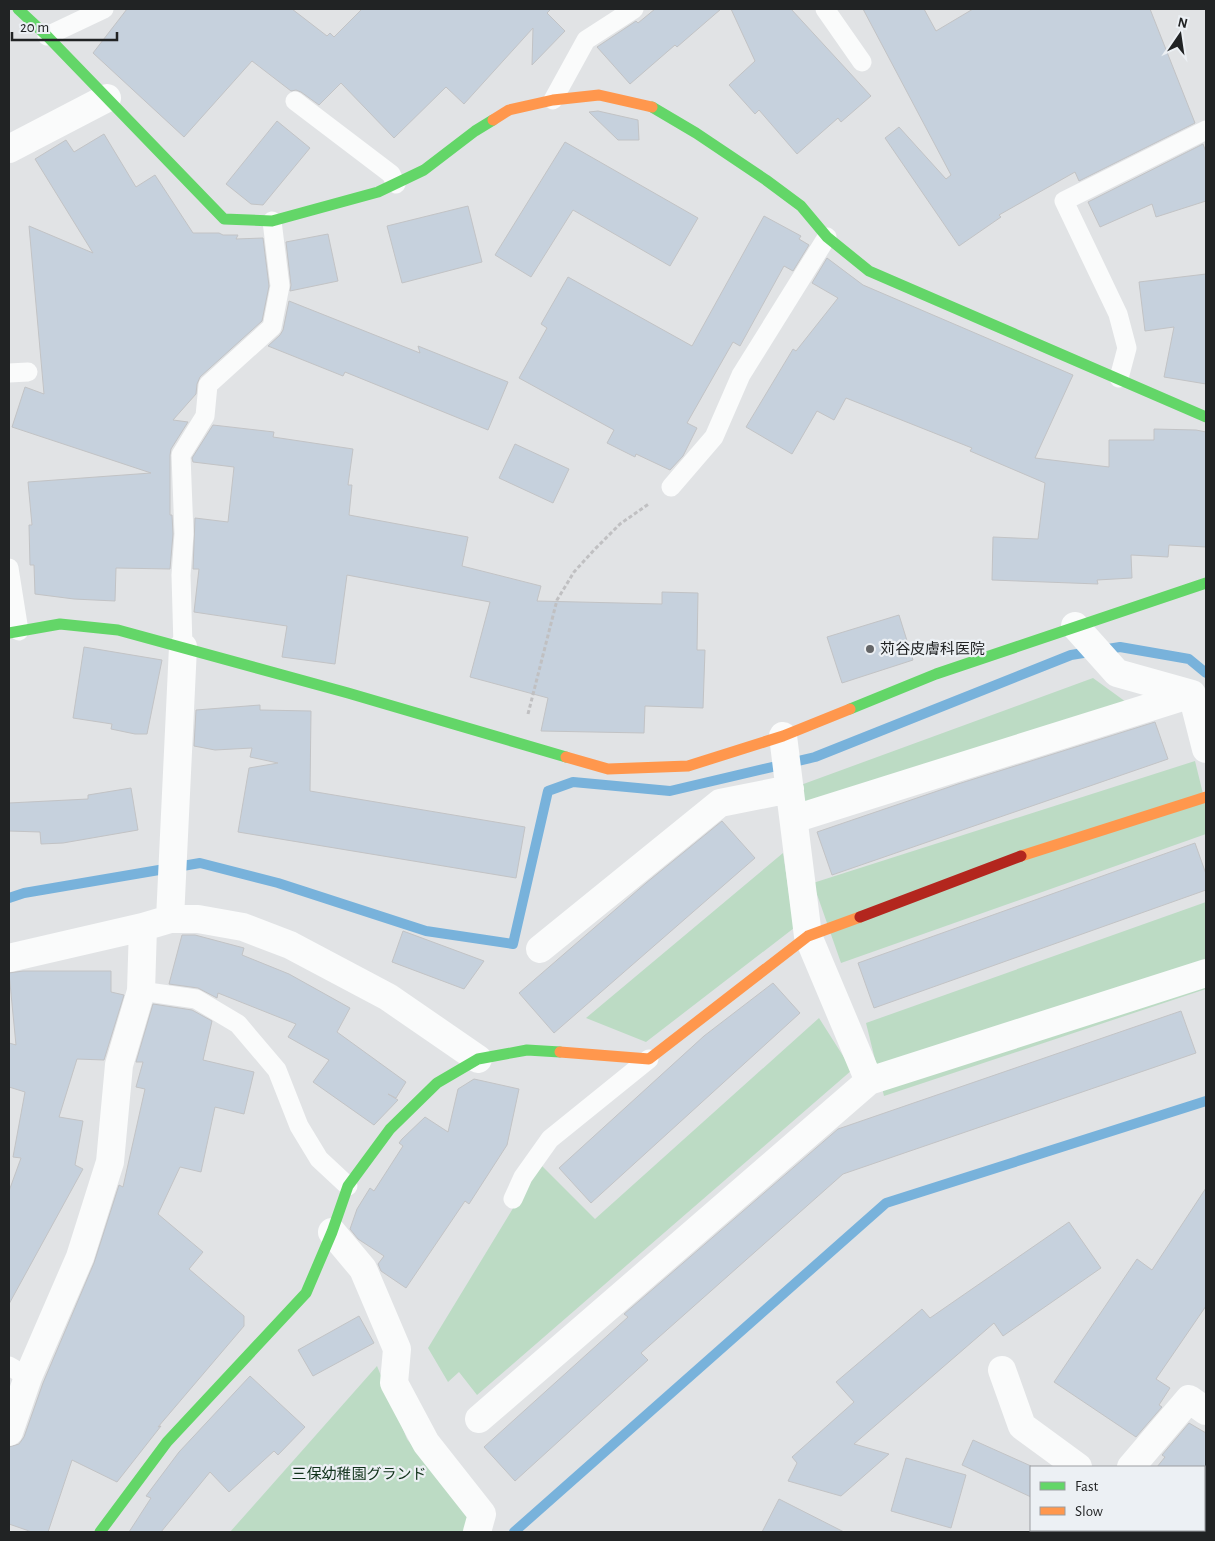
<svg xmlns="http://www.w3.org/2000/svg" width="1215" height="1541" font-family="'Alegreya Sans','Noto Sans JP',sans-serif">
  <rect width="100%" height="100%" fill="#e1e3e5"/>
  <!-- green -->
  <path fill="#bcdbc4" d="M 1093,678 L 1126,702 L 805,806 L 798,786 Z
    M 1195,761 L 1206,806 L 1206,834 L 841,963 L 813,883 Z
    M 783,853 L 794,928 L 646,1042 L 586,1018 Z
    M 1206,902 L 1206,989 L 884,1096 L 866,1023 Z
    M 819,1018 L 852,1070 L 477,1395 L 459,1372 L 448,1382 L 428,1348 L 540,1164 L 595,1219 Z
    M 377,1366 L 407,1439 L 470,1520 L 467,1532 L 230,1532 Z"/>
  <g fill="none" stroke-linecap="round" stroke-linejoin="round">
    <!-- stream -->
    <path stroke="#78b2db" stroke-width="10" d="M 9,898 L 24,893 L 200,863 L 278,883 L 426,931 L 513,944 L 548,791 L 573,782 L 670,791 L 815,757 L 1071,655 L 1120,647 L 1189,659 L 1206,673
      M 514,1532 L 886,1203 L 1206,1101"/>
  </g>
  <!-- building -->
  <path fill="#c6d1dd" stroke="#c2c3c5" d="M 127,9 L 292,9 L 327,36 L 330,33 L 334,37 L 362,9 L 551,9 L 547,13 L 565,31 L 532,65 L 533,28 L 464,104 L 446,87 L 394,138 L 341,83 L 319,105 L 301,92 L 296,90 L 291,91 L 252,61 L 184,137 L 93,53 Z
    M 655,9 L 721,9 L 677,47 L 675,45 L 630,84 L 597,47 L 636,21 L 638,23 Z
    M 731,9 L 791,9 L 871,96 L 841,122 L 838,118 L 797,154 L 759,110 L 755,114 L 729,85 L 755,61 Z
    M 863,9 L 924,9 L 936,31 L 973,9 L 1150,9 L 1195,123 L 1079,181 L 1075,172 L 999,215 L 1001,217 L 959,246 L 885,138 L 899,127 L 946,179 L 951,175 Z
    M 598,111 L 638,120 L 639,140 L 618,140 L 589,112 Z
    M 277,121 L 310,148 L 263,205 L 251,204 L 226,184 Z
    M 104,134 L 136,187 L 155,175 L 193,233 L 219,233 L 223,235 L 238,235 L 236,239 L 263,238 L 269,286 L 262,321 L 200,377 L 197,384 L 196,394 L 173,420 L 188,422 L 171,449 L 170,455 L 170,515 L 172,515 L 173,534 L 170,569 L 116,568 L 115,601 L 74,599 L 35,594 L 34,565 L 30,565 L 29,525 L 32,525 L 28,482 L 151,473 L 12,427 L 25,387 L 44,394 L 29,226 L 93,253 L 35,159 L 66,140 L 74,152 Z
    M 565,142 L 698,218 L 670,266 L 573,210 L 531,277 L 495,255 Z
    M 1203,144 L 1206,152 L 1206,201 L 1156,217 L 1152,204 L 1100,227 L 1088,202 Z
    M 468,206 L 482,262 L 402,283 L 387,226 Z
    M 764,216 L 801,236 L 799,239 L 809,245 L 793,271 L 784,266 L 740,346 L 733,342 L 687,423 L 697,428 L 683,456 L 670,470 L 636,454 L 635,457 L 607,443 L 614,430 L 519,378 L 547,328 L 541,324 L 568,277 L 692,346 Z
    M 328,234 L 338,281 L 290,291 L 291,285 L 286,242 Z
    M 827,258 L 863,285 L 1073,375 L 1035,458 L 1109,467 L 1109,440 L 1154,440 L 1154,429 L 1196,430 L 1206,432 L 1206,547 L 1169,545 L 1168,557 L 1131,555 L 1132,578 L 1097,580 L 1098,584 L 992,580 L 993,537 L 1038,539 L 1045,483 L 970,451 L 972,448 L 846,398 L 834,420 L 817,411 L 792,454 L 746,427 L 793,349 L 796,351 L 838,298 L 812,283 Z
    M 1206,274 L 1206,384 L 1164,377 L 1174,327 L 1145,331 L 1139,282 Z
    M 289,301 L 420,353 L 418,346 L 508,382 L 488,430 L 345,372 L 343,376 L 268,346 L 280,335 L 283,330 Z
    M 213,425 L 274,432 L 273,437 L 353,449 L 348,485 L 352,485 L 349,515 L 468,537 L 462,566 L 541,586 L 537,601 L 662,604 L 662,592 L 698,593 L 697,650 L 705,650 L 703,708 L 645,706 L 644,733 L 541,731 L 548,698 L 470,677 L 490,602 L 347,575 L 335,664 L 282,657 L 287,626 L 194,612 L 199,569 L 193,569 L 195,518 L 228,522 L 234,467 L 193,462 L 192,458 Z
    M 515,444 L 569,469 L 553,503 L 499,478 Z
    M 899,615 L 913,660 L 842,683 L 827,637 Z
    M 84,647 L 162,660 L 147,734 L 135,734 L 111,729 L 112,724 L 73,718 Z
    M 260,705 L 260,710 L 311,711 L 310,791 L 525,827 L 516,878 L 238,832 L 249,768 L 278,763 L 250,757 L 252,748 L 215,750 L 194,746 L 196,710 Z
    M 1155,722 L 1168,759 L 832,875 L 817,832 L 958,784 Z
    M 131,788 L 138,830 L 63,843 L 41,844 L 40,832 L 9,831 L 9,803 L 88,799 L 88,795 Z
    M 722,821 L 755,858 L 554,1033 L 519,993 L 646,883 Z
    M 1195,843 L 1206,874 L 1206,890 L 874,1008 L 858,963 Z
    M 403,931 L 484,961 L 464,989 L 392,962 Z
    M 182,935 L 195,935 L 244,948 L 242,955 L 289,974 L 350,1008 L 337,1032 L 406,1082 L 396,1098 L 388,1094 L 398,1100 L 374,1125 L 313,1082 L 329,1060 L 288,1037 L 296,1024 L 218,993 L 217,998 L 198,988 L 169,984 Z
    M 23,971 L 111,971 L 111,992 L 124,995 L 104,1060 L 77,1059 L 59,1117 L 83,1121 L 75,1165 L 83,1169 L 9,1304 L 9,1191 L 21,1158 L 13,1157 L 25,1092 L 9,1087 L 9,1043 L 16,1045 L 9,973 Z
    M 773,983 L 800,1013 L 591,1203 L 559,1168 L 704,1036 Z
    M 153,1004 L 192,1010 L 212,1021 L 203,1060 L 254,1072 L 244,1114 L 215,1107 L 201,1172 L 180,1167 L 158,1214 L 203,1252 L 189,1269 L 244,1316 L 244,1326 L 158,1427 L 161,1426 L 117,1482 L 72,1460 L 48,1532 L 32,1532 L 9,1524 L 9,1447 L 19,1444 L 24,1437 L 43,1383 L 94,1263 L 119,1185 L 123,1187 L 145,1089 L 136,1087 L 143,1062 L 136,1062 Z
    M 1181,1011 L 1196,1053 L 843,1174 L 641,1353 L 648,1360 L 515,1481 L 484,1447 L 628,1317 L 624,1314 L 838,1129 Z
    M 474,1079 L 519,1089 L 507,1145 L 469,1204 L 465,1201 L 406,1288 L 381,1271 L 378,1264 L 384,1256 L 358,1239 L 350,1229 L 357,1209 L 370,1188 L 374,1191 L 403,1146 L 399,1143 L 402,1139 L 425,1117 L 448,1132 L 458,1089 Z
    M 1206,1188 L 1206,1306 L 1156,1379 L 1170,1388 L 1159,1405 L 1162,1407 L 1136,1437 L 1054,1382 L 1137,1259 L 1152,1270 Z
    M 1069,1222 L 1101,1268 L 1003,1336 L 994,1323 L 854,1444 L 889,1454 L 841,1496 L 788,1481 L 797,1463 L 792,1457 L 854,1402 L 836,1382 L 922,1309 L 930,1318 Z
    M 359,1316 L 374,1343 L 313,1376 L 298,1350 Z
    M 250,1376 L 305,1427 L 278,1455 L 274,1451 L 229,1492 L 210,1472 L 161,1532 L 129,1532 L 151,1498 L 146,1496 L 179,1452 Z
    M 1189,1423 L 1206,1433 L 1206,1467 L 1157,1467 L 1165,1457 L 1162,1455 Z
    M 973,1440 L 1031,1466 L 1031,1497 L 962,1465 Z
    M 906,1458 L 966,1475 L 951,1528 L 891,1511 Z
    M 779,1499 L 844,1532 L 762,1532 Z"/>
  <g fill="none" stroke-linecap="round" stroke-linejoin="round">
    <!-- path -->
    <path stroke="#c0c0c2" stroke-width="3" stroke-dasharray="4 2.5" stroke-linecap="butt" d="M 528,714 L 557,600 L 574,572 L 594,550 L 620,524 L 650,503"/>
    <!-- lane -->
    <path stroke="#fafbfb" stroke-width="19" d="M 825,9 L 862,62
      M 47,36 L 104,9
      M 553,100 L 586,40 L 634,9
      M 295,101 L 391,174 L 396,184
      M 9,373 L 28,372
      M 1119,378 L 1127,348 L 1118,314 L 1064,201 L 1206,130
      M 671,487 L 714,437 L 741,375 L 827,237
      M 9,568 L 19,631
      M 183,647 L 181,575 L 184,534 L 181,455 L 205,416 L 208,385 L 272,327 L 280,286 L 272,221
      M 141,991 L 196,999 L 238,1024 L 277,1070 L 299,1126 L 319,1159 L 348,1186
      M 513,1199 L 523,1177 L 550,1139 L 649,1059
      M 9,1366 L 28,1377"/>
    <!-- street -->
    <path stroke="#fafbfb" stroke-width="28" d="M 9,149 L 107,98
      M 1075,626 L 1117,673 L 1192,694 L 1206,749
      M 783,736 L 808,936 L 869,1081 L 1206,973
      M 794,819 L 1192,694
      M 170,919 L 183,647
      M 540,949 L 720,803 L 790,789
      M 9,958 L 143,927
      M 332,1232 L 363,1269 L 397,1349 L 394,1383 L 426,1443 L 482,1514 L 477,1532
      M 1002,1370 L 1022,1426 L 1078,1467
      M 479,1419 L 869,1081
      M 9,1432 L 28,1377 L 80,1257 L 110,1162 L 119,1065 L 141,991 L 143,927 L 170,919 L 198,919 L 243,927 L 290,945 L 388,997 L 478,1059
      M 1131,1467 L 1189,1399 L 1206,1411
      M 1100,1532 L 1101,1530"/>
    <!-- fast -->
    <path stroke="#63d668" stroke-width="11" d="M 18,9 L 47,36 L 224,219 L 272,221 L 378,192 L 424,170 L 475,131 L 493,120
      M 652,107 L 696,133 L 766,180 L 801,206 L 827,237 L 869,271 L 1206,417
      M 9,633 L 60,624 L 118,630 L 348,693 L 566,757
      M 850,709 L 936,674 L 1206,583
      M 100,1532 L 167,1442 L 306,1293 L 332,1232 L 348,1186 L 390,1129 L 437,1083 L 478,1059 L 527,1050 L 560,1052"/>
    <!-- slow -->
    <path stroke="#ff974d" stroke-width="11" d="M 493,120 L 509,110 L 553,100 L 599,95 L 652,107
      M 566,757 L 608,769 L 688,766 L 783,736 L 850,709
      M 1021,856 L 1206,797
      M 560,1052 L 649,1059 L 808,936 L 860,917"/>
    <!-- jam -->
    <path stroke="#b3261e" stroke-width="11" d="M 860,917 L 1021,856"/>
  </g>
  <!-- markers -->
  <circle fill="#646668" stroke="#ecf0f4" stroke-width="2" cx="870" cy="649" r="5"/>
  <g text-anchor="middle" dominant-baseline="central" stroke-width="4.5" stroke-linejoin="round" paint-order="stroke">
    <!-- poi labels -->
    <g font-size="15" fill="#212324" stroke="#ecf0f4" text-anchor="start">
      <text x="880" y="649">苅谷皮膚科医院</text>
    </g>
    <!-- park labels -->
    <g font-size="15" fill="#10321a" stroke="#ecf0f4">
      <text x="359" y="1474">三保幼稚園グランド</text>
    </g>
  </g>
  <!-- border -->
  <rect width="1215" height="1541" fill="none" stroke="#212324" stroke-width="20"/>
  <!-- legend -->
  <rect x="1030" y="1466" width="175" height="65" fill="#ecf0f4" stroke="#9b9ea1"/>
  <rect x="1040" y="1482" width="25" height="8" fill="#63d668" stroke="#9b9ea1"/>
  <text x="1075" y="1491" font-size="15" fill="#212324">Fast</text>
  <rect x="1040" y="1507" width="25" height="8" fill="#ff974d" stroke="#9b9ea1"/>
  <text x="1075" y="1516" font-size="15" fill="#212324">Slow</text>
  <!-- north arrow -->
  <g transform="translate(1180 35) rotate(13)" stroke="#ecf0f4" stroke-width="4" paint-order="stroke">
  <path d="M0-4L9 19L0 12L-9 19Z" fill="#212324"/>
  <text y="-8" font-size="14" font-weight="bold" text-anchor="middle" fill="#212324">N</text>
  </g>
  <!-- scale -->
  <path d="M12 32v8h105v-8" fill="none" stroke="#212324" stroke-width="2.5"/>
  <text x="20" y="32" font-size="15" fill="#212324" stroke="#ecf0f4" stroke-width="4" paint-order="stroke">20 m</text>
</svg>
